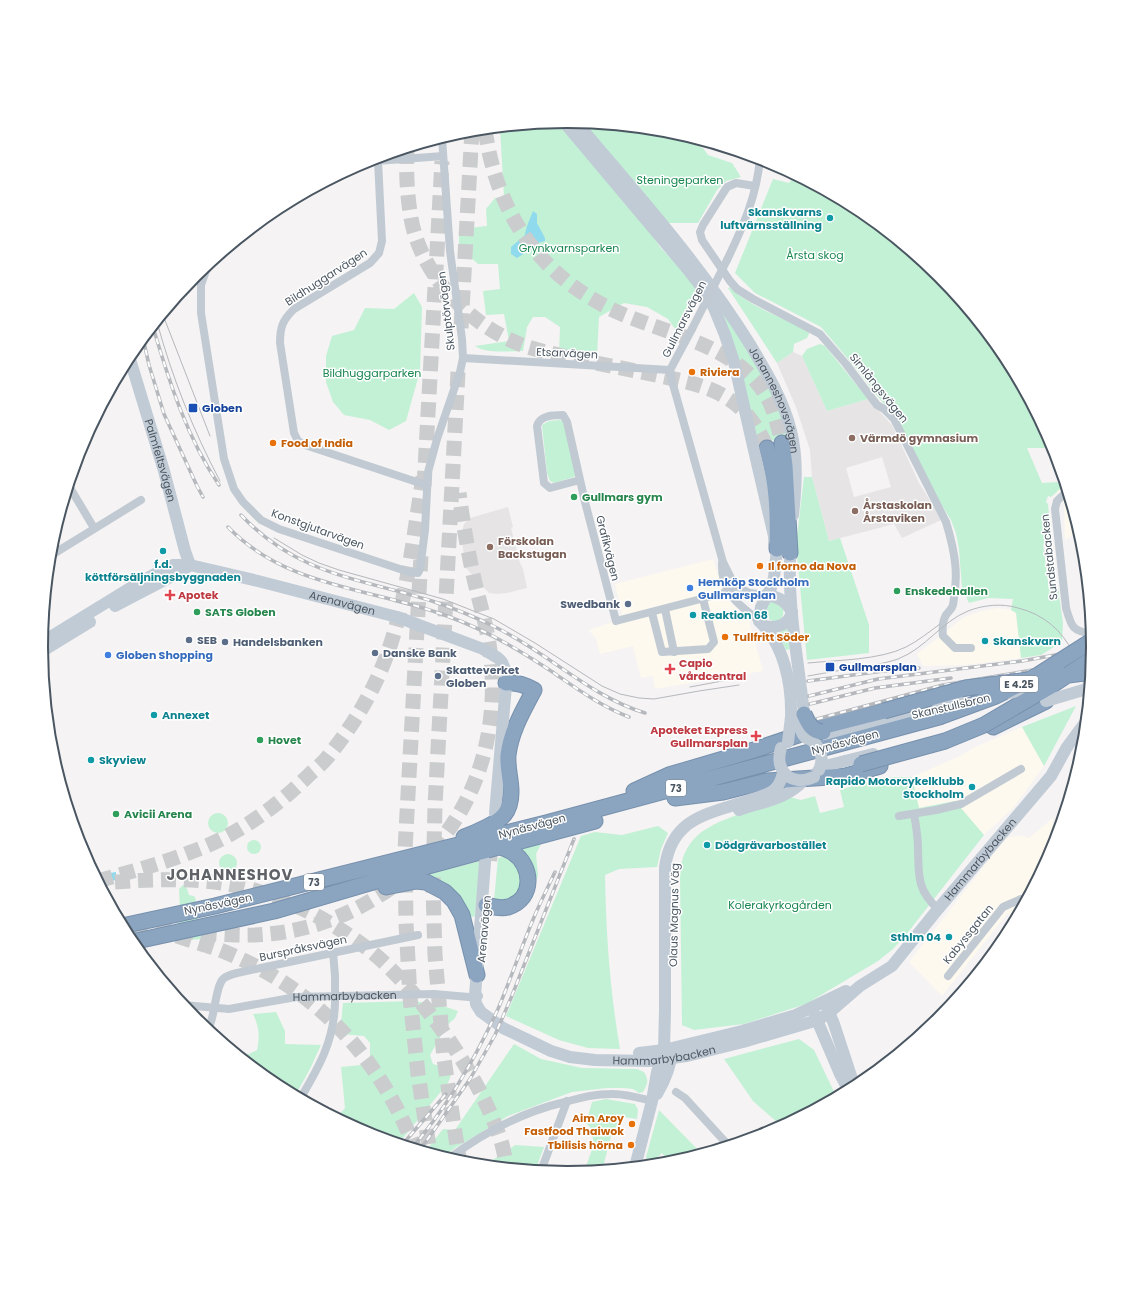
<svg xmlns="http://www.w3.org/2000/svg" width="1135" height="1295" font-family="Poppins,sans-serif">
  <rect width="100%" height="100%" fill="#f5f3f3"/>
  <!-- commercial -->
  <path fill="#fdf9ef" d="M 1065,484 L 1079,530 L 1065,541 L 1064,503 L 1057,492 Z
    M 713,559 L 726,598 L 749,620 L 763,671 L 655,689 L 653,676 L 641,678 L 633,646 L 600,654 L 596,638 L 588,630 L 623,619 L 615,584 Z
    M 997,608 L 1011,610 L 1016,613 L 1021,658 L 965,665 L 923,666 L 917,654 L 964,617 L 981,611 Z
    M 1022,727 L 1044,766 L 1012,809 L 984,835 L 955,801 L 919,808 L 912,777 L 962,755 L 975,747 Z
    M 1053,818 L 1054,849 L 1014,924 L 1008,913 L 942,996 L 909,962 L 1007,837 L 1023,836 L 1029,838 Z"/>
  <!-- education -->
  <path fill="#e6e4e5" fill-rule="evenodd" d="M 793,352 L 802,356 L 827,411 L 868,399 L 892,425 L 919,483 L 931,502 L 941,520 L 902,538 L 894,524 L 829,541 L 812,477 L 810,450 L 796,407 L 777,363 ZM 882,457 L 891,487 L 854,497 L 846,468 Z
    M 508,507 L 513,527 L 511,528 L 519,560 L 523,569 L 527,588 L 507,593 L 497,594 L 489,593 L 466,568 L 461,535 L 464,524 L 470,518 Z"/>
  <!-- green -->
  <path fill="#c3f1d5" d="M 557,122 L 652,235 L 660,247 L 676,264 L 698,291 L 682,323 L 675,329 L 668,319 L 647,307 L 624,303 L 599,317 L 597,355 L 559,353 L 560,327 L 545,317 L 533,317 L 527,327 L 523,351 C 509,351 486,354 475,346 L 509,341 L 504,314 L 486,315 L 483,291 L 500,289 L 498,264 L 478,264 L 462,250 L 459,246 L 459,229 L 487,226 L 486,209 L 495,198 L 504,197 L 500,128 Z
    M 583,123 L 666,131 L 676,136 L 703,148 L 708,155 L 732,163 L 741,177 L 726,181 L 717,190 L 698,223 L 668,223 Z
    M 795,175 L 860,210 L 940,275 L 1005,355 L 1054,446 L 1055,448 L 1027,448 L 1042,483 L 1058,482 L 1061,488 L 1051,497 L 1048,496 L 1046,502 L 1048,504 L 1052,542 L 1043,544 L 1049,589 L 1058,588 L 1063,623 L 1062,642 L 1041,655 L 1021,658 L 1016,613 L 1011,610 L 1013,599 L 988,598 L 969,603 L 962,588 L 959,549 L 956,533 L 951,520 L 930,486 L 899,421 L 878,397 L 858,371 L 821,327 L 755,293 L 735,273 L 773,179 L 789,183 Z
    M 730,287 C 747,305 784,319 808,330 L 809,334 L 807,338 L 794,344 L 793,352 L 777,363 L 728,288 Z
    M 414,293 L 422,307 L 420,371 L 406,421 L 389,430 L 370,420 L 344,415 L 333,402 L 326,382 L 326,356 L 332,336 L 354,330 L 365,308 L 394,309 Z
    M 718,302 L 776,398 L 790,446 L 785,437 L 755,445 Z
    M 820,344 L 825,346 L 868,399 L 827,411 L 802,356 L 807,349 Z
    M 559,420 L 563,421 L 576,474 L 574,477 L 554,483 L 550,481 L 547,473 L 542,425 L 549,421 Z
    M 804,477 L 812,477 L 829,541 L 840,538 L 869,625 L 869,653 L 807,660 L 796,545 Z
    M 775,600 L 783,607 C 784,615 783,620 775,622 L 770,620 C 765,612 765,603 775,600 Z
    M 788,628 L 790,649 L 786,650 L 778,633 Z
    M 1076,706 L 1044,766 L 1022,727 Z
    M 900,777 L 912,777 L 919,808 L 955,801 L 984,835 L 905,936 L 893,949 L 878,961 L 806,1004 L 744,1024 L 694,1030 L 682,1025 L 680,875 C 681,860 685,847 697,836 C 716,818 764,807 790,797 L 801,800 L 815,796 L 820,813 L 844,807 L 840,790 L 880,778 Z
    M208 823a10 10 0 1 1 20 0a10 10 0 1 1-20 0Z
    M 658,826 L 668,833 L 661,849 L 657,867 L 619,869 L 605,875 C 606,934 610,991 620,1049 L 588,1048 L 559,1040 L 506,1016 L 581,836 L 595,832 L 622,835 Z
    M247 847a7 7 0 1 1 14 0a7 7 0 1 1-14 0Z
    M 538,843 L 541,844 L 536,854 L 538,875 L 534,888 L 517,850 L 520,848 Z
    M219 863a9 9 0 1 1 18 0a9 9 0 1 1-18 0Z
    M 506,856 L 518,863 L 524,887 L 507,902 L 494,900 L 498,858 Z
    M 480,861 L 475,916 L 468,918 L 427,876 L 426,873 L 439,868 L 441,871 Z
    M 183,885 L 186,886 L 189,895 L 194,896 L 196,899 L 194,904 C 198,915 199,926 203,936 L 201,939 L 178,941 L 177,939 L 178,935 L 178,912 L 180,910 L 179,889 Z
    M 412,1001 C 428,1003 443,1005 458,1011 L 455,1018 L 447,1025 L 430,1055 L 433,1064 L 446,1068 L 451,1075 L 448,1083 L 398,1144 L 366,1134 L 336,1118 L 345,1108 L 341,1067 L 361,1065 L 370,1062 L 370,1043 L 364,1036 L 340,1034 L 343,1003 Z
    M 276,1012 L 285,1031 L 285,1044 L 321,1045 L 310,1069 L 295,1096 L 275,1085 L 238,1055 L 249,1054 L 257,1050 C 260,1037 259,1026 253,1014 Z
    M 799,1039 L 814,1050 L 837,1098 L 780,1128 L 777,1122 L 753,1101 L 724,1059 Z
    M 514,1044 L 541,1059 L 582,1068 L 637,1069 L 644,1072 C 649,1080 648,1084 643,1092 L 639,1093 L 633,1089 L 623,1088 L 607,1088 L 572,1092 L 508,1116 L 455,1148 L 443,1157 L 425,1152 L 443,1129 L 455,1130 Z
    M 606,1099 L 635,1104 L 638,1110 L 637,1119 L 624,1117 L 612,1132 L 602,1171 L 584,1172 L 594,1144 L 592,1135 L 593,1130 L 586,1123 L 592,1102 Z
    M 659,1110 L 702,1154 L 671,1164 L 662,1153 L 648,1166 L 646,1157 Z
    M 515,1145 L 544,1147 L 535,1171 L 518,1169 L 511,1167 L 508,1168 L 484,1166 C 494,1158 505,1153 515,1145 Z"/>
  <!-- water -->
  <path fill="#90daee" d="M 533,211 L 537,214 L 537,223 L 545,238 L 545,241 L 531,245 L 525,253 L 517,258 L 511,254 L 511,247 L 525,235 C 525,230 531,216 533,211 Z
    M 116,872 L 116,880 L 99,883 L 94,874 L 104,874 Z"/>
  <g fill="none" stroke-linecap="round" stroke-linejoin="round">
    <!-- secondary-tunnel -->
    <path stroke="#caccce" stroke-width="12" stroke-dasharray="12 6" stroke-linecap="butt" d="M 491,861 L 493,840"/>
    <!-- highway-tunnel -->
    <path stroke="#caccce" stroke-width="15" stroke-dasharray="15 8" stroke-linecap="butt" d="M 485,129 C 496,209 535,271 609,308 C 663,335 743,343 771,405 C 776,418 779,430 782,443
      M 407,149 C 406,172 407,195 411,218 C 421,276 472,329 528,347 C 565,358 608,365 646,373 C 702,385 742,389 767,448
      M 461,328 L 472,130
      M 458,372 L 435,806 L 433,888 L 435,955 L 444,1059 L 456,1139 L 460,1163
      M 424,486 L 442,161
      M 421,556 L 405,850 L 406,923 L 410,997 L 418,1074 L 430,1153
      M 433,849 C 479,799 498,727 491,660 C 489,634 481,608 475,583 C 468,553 463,523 459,493
      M 98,881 C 129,872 161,864 191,852 C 236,836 277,807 311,773 C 318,767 325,761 330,754 C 356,722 377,685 390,646 C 408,592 414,533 423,477
      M 115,882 C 160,879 203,877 247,888 C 291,900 333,922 368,949 C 390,966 410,989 427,1010 C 458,1050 485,1093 501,1141 C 504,1150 505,1159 507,1168
      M 133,926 C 167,928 202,934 236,935 C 296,937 351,918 399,882
      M 177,936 C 191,941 206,945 220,950 C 314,987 379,1055 415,1149"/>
    <!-- highway casing -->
    <g stroke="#7690ad" stroke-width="17">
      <path id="highway" d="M 782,443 L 785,466 L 790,553
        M 767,448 C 777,482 778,514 777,549
        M 993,727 L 1046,701
        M 634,791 L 669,775 L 754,750 L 825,726 L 884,711
        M 675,798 L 723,792 L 767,781 L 846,776 L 880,766
        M 464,837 C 475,833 498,823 504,815 C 509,809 511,799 511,792 C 511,779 507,768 508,755 C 511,731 523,711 534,690 C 525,685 516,682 506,683
        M 386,887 L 416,881 L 426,882 L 445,892 L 454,901 L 462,915 L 477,975
        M 486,905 C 493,907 501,909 508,907 C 535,899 533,865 512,852 C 509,850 504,848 500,847
        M 122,926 L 215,906 L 546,823 L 939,717
        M 132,942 L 274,911 L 417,869 L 595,821"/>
    </g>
    <!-- street -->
    <g stroke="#c1cad2" stroke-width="8">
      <path d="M 378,161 L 382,241 L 379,253 L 370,263 L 294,309 C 283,320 280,326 280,343 L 294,433 L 298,441 L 305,445 L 426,485"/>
      <path d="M 363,162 L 443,156"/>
      <path d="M 755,186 L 736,183 L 727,187 L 703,225 L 700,232 L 702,240 L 730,281 L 737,289 L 753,299 L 820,334 L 846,364 L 877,405 L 884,409 L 894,419 L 946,522 C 955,552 959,574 953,605 C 952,609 949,611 946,615 C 942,622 942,628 943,636 L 955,648 L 971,648"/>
      <path d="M 270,214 L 299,197"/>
      <path d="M 727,260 C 743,227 757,195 760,158"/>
      <path d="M 208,265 L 201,285 L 201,313 L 224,459 L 234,489 L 243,502 L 261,520 L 279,529 L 409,572 L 418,573 L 420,569 L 425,530 L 428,472 L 437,439 L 460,372 L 463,358 L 462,339 L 450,251 L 442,138"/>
      <path d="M 692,329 L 670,370 L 672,381 L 723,562 L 735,586 L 750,593 L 766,595"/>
      <path d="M 463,358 L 670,370"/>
      <path d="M 580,480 L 550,488 L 544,483 L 537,426 C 540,415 554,415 563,415 L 567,422 L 585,502 L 616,621 L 720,594 L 728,592 L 735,586"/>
      <path d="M 69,486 L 94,528"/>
      <path d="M 1067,491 L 1057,501 L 1055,509 L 1066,608 C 1071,625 1072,633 1093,633"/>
      <path d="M 50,556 L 141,500"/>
      <path d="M 722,563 C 721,594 738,603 759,621"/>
      <path d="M 665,609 L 674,652"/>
      <path d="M 652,613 L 662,652 L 708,649 L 714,642 L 703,599"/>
      <path d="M 914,814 C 916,825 918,837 918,848 C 919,874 916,889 938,909"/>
      <path d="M 899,816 L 936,810 L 961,804 L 1021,769"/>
      <path d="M 333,952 L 335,976"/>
      <path d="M 948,976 L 1003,907 L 1021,899 L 1028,898"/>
      <path id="s1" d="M 183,1005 L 229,1009 L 296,997 L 434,994 L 469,997 L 479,996"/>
      <path d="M 208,1030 C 215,1017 215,988 223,979 C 226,976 233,974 237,973 L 418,935"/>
      <path d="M 676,1092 L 685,1098 L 729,1146"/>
      <path d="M 300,1099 C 319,1067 334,1041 335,1003"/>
      <path d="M 448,1159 C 483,1133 522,1112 565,1102 C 583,1097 594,1094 613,1094 C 626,1094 640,1098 652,1101"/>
      <path d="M 541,1171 L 567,1101"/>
    </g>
    <!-- secondary -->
    <g stroke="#c1cbd6" stroke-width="12">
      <path d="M 563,121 L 689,271 L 703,289 L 714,308 L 725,335 L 734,362 L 753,446 L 777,549 L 774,578 L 771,588 L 761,607 L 759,621 C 784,644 792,684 791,717"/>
      <path id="s2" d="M 576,122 C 638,195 701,265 751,346 C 767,373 784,401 791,431 C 798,458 796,488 793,515"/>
      <path id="s3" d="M 129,356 L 164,471 L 185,551 L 190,565"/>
      <path d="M 791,544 C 786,600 798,658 804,714"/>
      <path d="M 766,595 C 779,597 786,601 792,612"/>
      <path d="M 115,606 L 180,572 L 190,565"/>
      <path d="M 765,626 C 778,629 789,624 792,612"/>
      <path id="s4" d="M 42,642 L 135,585 L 166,568 L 173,565 L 190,565 L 258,581 L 397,617 L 416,624 L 483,649 L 498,658 L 502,662 L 507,674 L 495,813"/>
      <path d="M 41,652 L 90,622"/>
      <path d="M 804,737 L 811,740 L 820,740 L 938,708"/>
      <path d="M 814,776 L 819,770 L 829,765 L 873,754"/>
      <path d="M 739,810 C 761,802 788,799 804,780"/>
      <path id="s5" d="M 485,862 L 475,996 L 476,1004 L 481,1012 L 503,1028 L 551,1051 L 570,1057 L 595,1060 L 649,1061 L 687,1056 L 743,1042 L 818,1020 L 830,1012 L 860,986 L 892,966 L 938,909 L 1051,776 L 1067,747 L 1087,720"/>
      <path d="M 826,1005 L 834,1024 L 855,1088"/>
      <path d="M 814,1013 L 840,1074 L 849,1091"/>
      <path d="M 639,1053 L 664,1050 L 742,1031 L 796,1015 L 846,991"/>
      <path d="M 657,1094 C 664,1082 671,1065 672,1051"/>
      <path d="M 635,1167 L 652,1101 L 657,1072 L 664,1050 L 665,1010 L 665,867 C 672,818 707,814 747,801"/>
    </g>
    <!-- highway -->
    <use href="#highway" stroke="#8ba5c1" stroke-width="15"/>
    <!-- tram -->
    <path stroke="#b5b8bd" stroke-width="1" d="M 163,315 L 210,436
      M 157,322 C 172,377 193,430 220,481
      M 274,538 L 302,555 L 319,563 L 339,570 L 443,599 L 494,619 L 535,643 L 602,686 L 620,694 L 639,698 L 654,699 L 699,691 L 739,685
      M 808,663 C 838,660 880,660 906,647 C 918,641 929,632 940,624
      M 808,676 C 823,673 838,671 853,668 C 868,666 883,664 898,659 C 926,648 941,622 968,611 C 983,605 1002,603 1018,608 C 1071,621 1088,674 1087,723
      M 690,687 L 733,679
      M 1061,825 C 1067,796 1081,769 1085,739"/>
    <!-- rail casing -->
    <g stroke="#b5b8bd" stroke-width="3.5">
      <path id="rail" d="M 153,327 C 169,381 187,438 219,485
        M 143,338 L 149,365 L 164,414 L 197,486 L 203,497
        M 241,515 C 298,575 358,578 432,601 C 453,608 473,616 493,626 C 546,651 589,696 645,713
        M 228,527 C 287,588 372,588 447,616 C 484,629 518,649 551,671 C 576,688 600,706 629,717
        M 808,681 L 883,671 L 919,668
        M 809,696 L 878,679 L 1022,661 L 1094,648
        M 810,704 L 875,688 L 951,678
        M 817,719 L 943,685 L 1093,660
        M 402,1145 L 446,1094
        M 412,1148 C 448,1106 475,1059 498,1009 C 510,981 520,951 532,922 C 539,905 547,889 555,872
        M 420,1150 L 470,1079 L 495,1035 L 511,998 L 574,839"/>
    </g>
    <!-- rail -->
    <use href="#rail" stroke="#fff" stroke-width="2" stroke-dasharray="6" stroke-linecap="butt"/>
    <!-- highway-bridge casing -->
    <g stroke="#7690ad" stroke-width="17" stroke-linecap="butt">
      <path id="highway-bridge" d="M 884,711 L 966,688 L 1092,672
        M 804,714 C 808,723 812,732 823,732
        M 939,717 L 996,696 L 1038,675 L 1093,640
        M 861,764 L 945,741 L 984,725 L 1051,686 L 1093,658"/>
    </g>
    <!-- street-bridge -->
    <path stroke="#c1cad2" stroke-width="8" d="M 692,329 L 727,260
      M 335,976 L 335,1003"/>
    <!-- secondary-bridge -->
    <path stroke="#c1cbd6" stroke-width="12" d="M 1010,693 L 1049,684
      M 1046,701 L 1090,688
      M 938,708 L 961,703
      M 804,714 C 801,723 798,729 805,737
      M 811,740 C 822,748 824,758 819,770
      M 788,742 L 791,717
      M 781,748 C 774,771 791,787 814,777
      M 747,801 C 766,794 778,795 783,773"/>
    <!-- highway-bridge -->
    <use href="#highway-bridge" stroke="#8ba5c1" stroke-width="15"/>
  </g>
  <!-- markers -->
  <g fill="#0f9aa8" stroke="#fff" stroke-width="1.5">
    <circle cx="830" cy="218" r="4"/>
    <circle cx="163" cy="551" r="4"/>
    <circle cx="693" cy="615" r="4"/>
    <circle cx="985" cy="641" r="4"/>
    <circle cx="154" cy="715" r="4"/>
    <circle cx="91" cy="760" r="4"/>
    <circle cx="972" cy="787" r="4"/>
    <circle cx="707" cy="845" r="4"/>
    <circle cx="949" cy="937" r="4"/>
  </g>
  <g fill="#e8710a" stroke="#fff" stroke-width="1.5">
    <circle cx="692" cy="372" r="4"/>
    <circle cx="273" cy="443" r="4"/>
    <circle cx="760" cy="566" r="4"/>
    <circle cx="725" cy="637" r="4"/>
    <circle cx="632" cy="1124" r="4"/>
    <circle cx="631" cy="1145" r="4"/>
  </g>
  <g fill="#1a4fb4" stroke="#fff" stroke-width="1.5">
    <rect x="188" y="403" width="10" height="10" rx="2"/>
    <rect x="825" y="662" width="10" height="10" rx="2"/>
  </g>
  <g fill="#8d6e63" stroke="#fff" stroke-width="1.5">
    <circle cx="852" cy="438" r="4"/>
    <circle cx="855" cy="511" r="4"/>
    <circle cx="490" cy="547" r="4"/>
  </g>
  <g fill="#2e9e5b" stroke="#fff" stroke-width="1.5">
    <circle cx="574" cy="497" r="4"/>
    <circle cx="897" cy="591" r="4"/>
    <circle cx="197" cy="612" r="4"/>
    <circle cx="260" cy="740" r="4"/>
    <circle cx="116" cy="814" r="4"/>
  </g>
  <g fill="#3f7fe0" stroke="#fff" stroke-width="1.5">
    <circle cx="690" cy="588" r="4"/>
    <circle cx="108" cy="655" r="4"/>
  </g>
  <g fill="#e0444e" stroke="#fff" stroke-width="1.5">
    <path d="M168 589h4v4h4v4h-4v4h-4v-4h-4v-4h4z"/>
    <path d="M668 663h4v4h4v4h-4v4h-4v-4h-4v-4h4z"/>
    <path d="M754 730h4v4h4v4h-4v4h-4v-4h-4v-4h4z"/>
  </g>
  <g fill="#5c6f8a" stroke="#fff" stroke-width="1.5">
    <circle cx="628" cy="604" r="4"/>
    <circle cx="189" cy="640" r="4"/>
    <circle cx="225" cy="642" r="4"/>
    <circle cx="375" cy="653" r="4"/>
    <circle cx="438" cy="676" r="4"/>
  </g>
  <g text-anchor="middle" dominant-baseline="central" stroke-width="3" stroke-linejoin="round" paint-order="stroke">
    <!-- shield labels -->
    <g fill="#fff" stroke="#808990" stroke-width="1">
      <rect x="1000" y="676" width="38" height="16" rx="3"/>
      <rect x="666" y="780" width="20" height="16" rx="3"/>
      <rect x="304" y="874" width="20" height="16" rx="3"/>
    </g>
    <g font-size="10" font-weight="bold" fill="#4a5661">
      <text x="1019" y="684">E 4.25</text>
      <text x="676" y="788">73</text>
      <text x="314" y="882">73</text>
    </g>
    <!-- park labels -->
    <g font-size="11" fill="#17864f" stroke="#fff">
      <text x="680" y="180">Steningeparken</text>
      <text x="569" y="248">Grynkvarnsparken</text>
      <text x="815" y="255">Årsta skog</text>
      <text x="372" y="373">Bildhuggarparken</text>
      <text x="780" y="905">Kolerakyrkogården</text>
    </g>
    <!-- culture labels -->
    <g font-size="11" font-weight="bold" fill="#0d838f" stroke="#fff" text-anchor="start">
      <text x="822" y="212" text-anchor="end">Skanskvarns<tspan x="822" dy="13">luftvärnsställning</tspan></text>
      <text x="163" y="564" text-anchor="middle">f.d.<tspan x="163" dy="13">köttförsäljningsbyggnaden</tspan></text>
      <text x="701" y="615">Reaktion 68</text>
      <text x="993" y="641">Skanskvarn</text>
      <text x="162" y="715">Annexet</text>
      <text x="99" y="760">Skyview</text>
      <text x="964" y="781" text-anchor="end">Rapido Motorcykelklubb<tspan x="964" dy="13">Stockholm</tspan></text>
      <text x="715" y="845">Dödgrävarbostället</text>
      <text x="941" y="937" text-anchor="end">Sthlm 04</text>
    </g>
    <!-- street labels -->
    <g font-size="11" fill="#4a5661" stroke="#fff">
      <text transform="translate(326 277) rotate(-33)">Bildhuggarvägen</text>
      <text transform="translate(446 311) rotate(-97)">Skulptörvägen</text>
      <text transform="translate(684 319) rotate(-63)">Gullmarsvägen</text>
      <text transform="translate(567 353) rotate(3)">Etsarvägen</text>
      <text transform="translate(879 388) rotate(51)">Simlångsvägen</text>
      <text stroke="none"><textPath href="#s2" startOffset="344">Johanneshovsvägen</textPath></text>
      <text stroke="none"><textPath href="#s3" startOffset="109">Palmfeltsvägen</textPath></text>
      <text transform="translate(318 529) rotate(20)">Konstgjutarvägen</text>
      <text transform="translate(608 548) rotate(76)">Grafikvägen</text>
      <text transform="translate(1049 557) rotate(-96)">Sundstabacken</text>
      <text stroke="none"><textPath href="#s4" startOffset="326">Arenavägen</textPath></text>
      <text transform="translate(951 706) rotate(-13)">Skanstullsbron</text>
      <text transform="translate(845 742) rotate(-15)">Nynäsvägen</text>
      <text transform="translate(532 826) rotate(-15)">Nynäsvägen</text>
      <text stroke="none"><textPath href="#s5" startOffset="736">Hammarbybacken</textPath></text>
      <text transform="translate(218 904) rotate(-12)">Nynäsvägen</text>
      <text transform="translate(674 915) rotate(-89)">Olaus Magnus Väg</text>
      <text transform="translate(484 929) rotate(-85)">Arenavägen</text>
      <text transform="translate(968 934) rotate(-51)">Kabyssgatan</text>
      <text transform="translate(303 948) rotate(-12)">Burspråksvägen</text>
      <text stroke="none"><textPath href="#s1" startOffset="163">Hammarbybacken</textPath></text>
      <text stroke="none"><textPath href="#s5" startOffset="347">Hammarbybacken</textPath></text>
    </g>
    <!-- food labels -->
    <g font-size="11" font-weight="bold" fill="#c56008" stroke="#fff" text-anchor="start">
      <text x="700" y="372">Riviera</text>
      <text x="281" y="443">Food of India</text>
      <text x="768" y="566">Il forno da Nova</text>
      <text x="733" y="637">Tullfritt Söder</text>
      <text x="624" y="1118" text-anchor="end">Aim Aroy<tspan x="624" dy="13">Fastfood Thaiwok</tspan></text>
      <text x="623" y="1145" text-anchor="end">Tbilisis hörna</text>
    </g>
    <!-- transit labels -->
    <g font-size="11" font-weight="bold" fill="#164399" stroke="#fff" text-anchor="start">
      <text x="202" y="408">Globen</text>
      <text x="839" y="667">Gullmarsplan</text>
    </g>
    <!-- education labels -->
    <g font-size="11" font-weight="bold" fill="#785e54" stroke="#fff" text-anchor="start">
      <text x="860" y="438">Värmdö gymnasium</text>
      <text x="863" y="505">Årstaskolan<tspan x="863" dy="13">Årstaviken</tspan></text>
      <text x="498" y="541">Förskolan<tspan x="498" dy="13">Backstugan</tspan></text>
    </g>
    <!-- leisure labels -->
    <g font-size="11" font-weight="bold" fill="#27864d" stroke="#fff" text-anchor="start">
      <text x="582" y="497">Gullmars gym</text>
      <text x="905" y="591">Enskedehallen</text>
      <text x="205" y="612">SATS Globen</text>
      <text x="268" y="740">Hovet</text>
      <text x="124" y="814">Avicii Arena</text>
    </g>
    <!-- shop labels -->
    <g font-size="11" font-weight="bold" fill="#366cbe" stroke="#fff" text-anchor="start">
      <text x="698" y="582">Hemköp Stockholm<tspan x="698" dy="13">Gullmarsplan</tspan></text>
      <text x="116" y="655">Globen Shopping</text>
    </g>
    <!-- health labels -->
    <g font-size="11" font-weight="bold" fill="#be3a42" stroke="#fff" text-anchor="start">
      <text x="178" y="595">Apotek</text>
      <text x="679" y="663">Capio<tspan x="679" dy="13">vårdcentral</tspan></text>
      <text x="748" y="730" text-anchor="end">Apoteket Express<tspan x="748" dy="13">Gullmarsplan</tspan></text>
    </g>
    <!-- service labels -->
    <g font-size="11" font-weight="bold" fill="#4e5e75" stroke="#fff" text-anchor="start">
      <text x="620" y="604" text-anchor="end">Swedbank</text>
      <text x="197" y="640">SEB</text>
      <text x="233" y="642">Handelsbanken</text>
      <text x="383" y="653">Danske Bank</text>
      <text x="446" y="670">Skatteverket<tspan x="446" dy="13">Globen</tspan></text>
    </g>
    <!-- district labels -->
    <g font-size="15" font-weight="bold" letter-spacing="1" fill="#5f6368" stroke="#fff">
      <text x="230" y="874">JOHANNESHOV</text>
    </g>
  </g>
  <!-- crop -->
  <path d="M0 0H1135V1295H0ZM48 647a519 519 0 1 1 1038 0a519 519 0 1 1-1038 0Z" fill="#fff" fill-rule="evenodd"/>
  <path fill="none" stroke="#4a5661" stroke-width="2" d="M48 647a519 519 0 1 1 1038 0a519 519 0 1 1-1038 0Z"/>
</svg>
